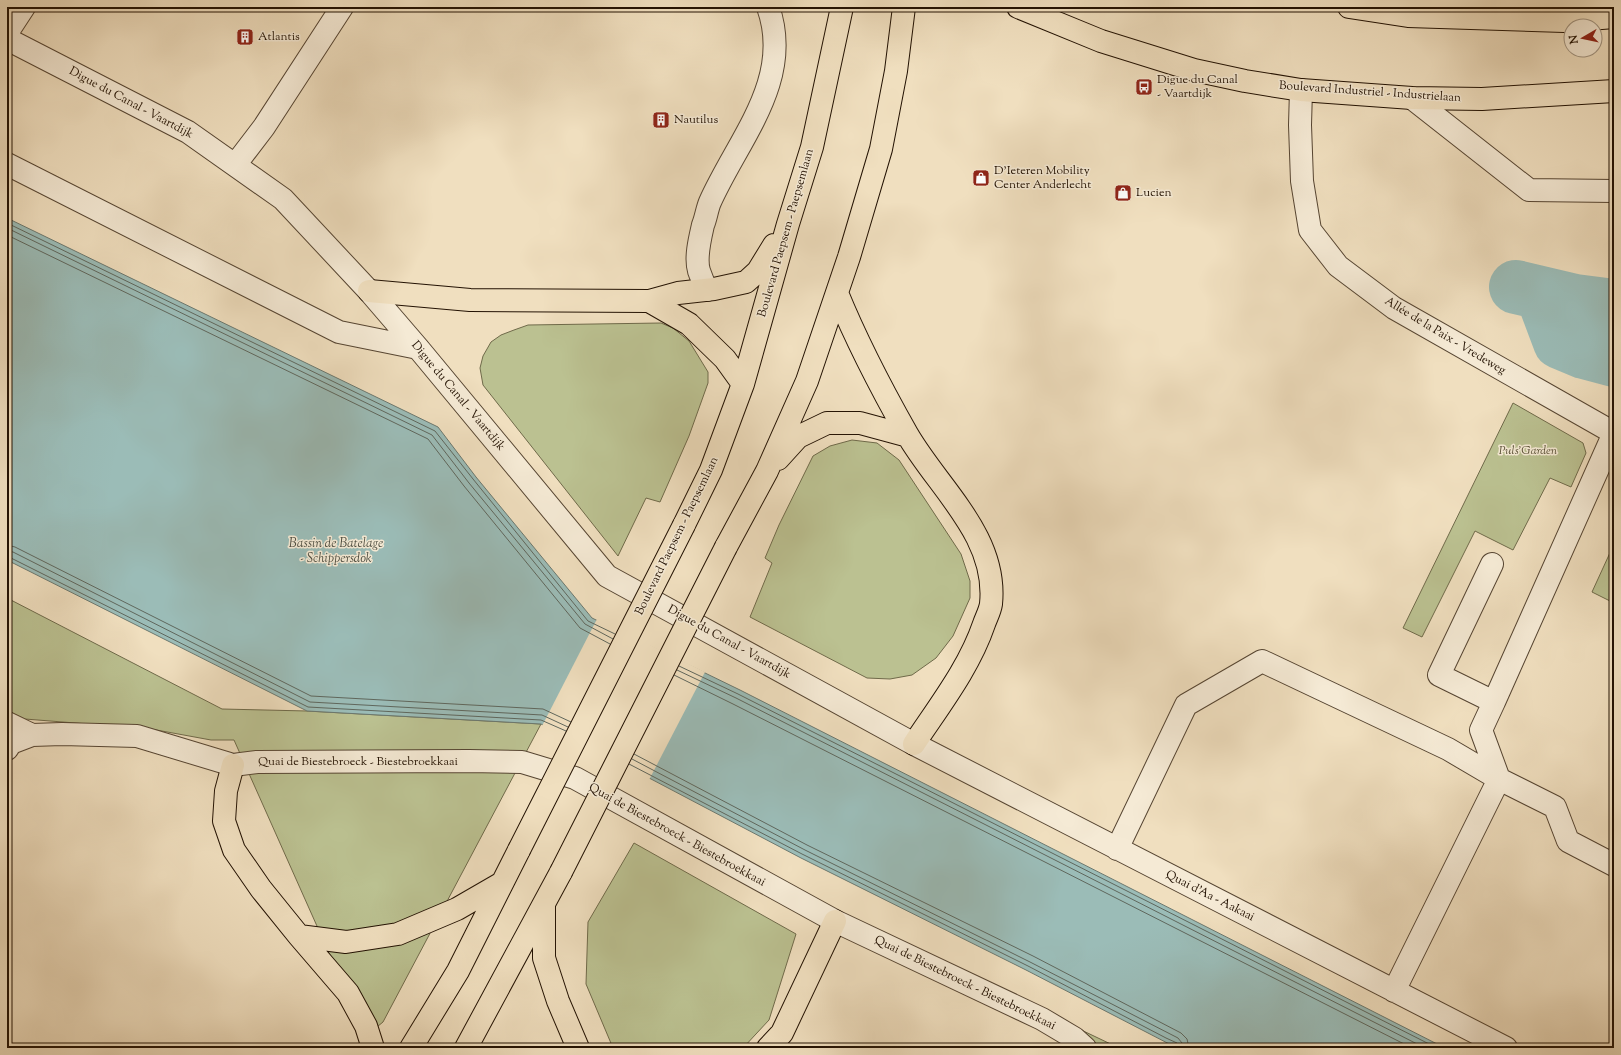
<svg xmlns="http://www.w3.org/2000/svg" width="1621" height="1055" font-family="'Sorts Mill Goudy',serif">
  <rect width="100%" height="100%" fill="#f0dfbf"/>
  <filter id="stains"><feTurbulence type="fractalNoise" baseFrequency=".005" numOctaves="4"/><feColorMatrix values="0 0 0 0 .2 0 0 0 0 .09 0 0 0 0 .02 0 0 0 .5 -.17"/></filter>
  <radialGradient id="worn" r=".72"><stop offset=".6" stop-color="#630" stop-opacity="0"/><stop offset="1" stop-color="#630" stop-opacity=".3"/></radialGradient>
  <!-- green -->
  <path fill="#bbc191" stroke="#6f6a4a" d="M 661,323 L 673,328 L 689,341 L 708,372 L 708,383 L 689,436 L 660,502 L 646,498 L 618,556 L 483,385 L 480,368 L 483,356 L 491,342 L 501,335 L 514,330 L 528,325 Z
    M 1588,339 L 1614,341 L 1614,382 L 1579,359 Z
    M 1513,403 L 1583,443 L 1586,453 L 1571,487 L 1550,478 L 1513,550 L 1475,531 L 1422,637 L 1403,628 Z
    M 852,440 L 877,443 L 899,460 L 961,554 L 970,581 L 970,598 L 953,636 L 936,658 L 912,675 L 890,679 L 867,678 L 750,617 L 772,563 L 765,558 L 779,525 L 813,456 L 830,446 Z
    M 1614,544 L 1614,603 L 1592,592 Z
    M 7,598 L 222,709 L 307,711 L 541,724 L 383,1022 L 366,1036 L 234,740 L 211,740 L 151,729 L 25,719 L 7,710 Z
    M 634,843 L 796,934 L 769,1020 L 743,1048 L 613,1048 L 586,984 L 588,922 Z
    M 1075,1027 L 1119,1048 L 1098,1048 Z"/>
  <!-- water -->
  <path fill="#9bbcb7" stroke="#6b786f" d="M 7,218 L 438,427 L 476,477 L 592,618 L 740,690 L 1445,1048 L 1177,1048 L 1026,970 L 801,858 L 651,779 L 541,724 L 307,711 L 7,560 Z"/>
  <!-- pier -->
  <path fill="#f0dfbf" d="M 597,619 L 705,672 L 649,780 L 542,726 Z"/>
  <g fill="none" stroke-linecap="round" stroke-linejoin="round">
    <!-- shore -->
    <path stroke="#5f675d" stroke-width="1" d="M 7,223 L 435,431 L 473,479 L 588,621 L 615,634
      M 7,228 L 432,435 L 469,483 L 585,624 L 613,639
      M 7,235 L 428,439 L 464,486 L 580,628 L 610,644
      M 7,545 L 15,547 L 311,696 L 543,709 L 571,722
      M 7,551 L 13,552 L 310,702 L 542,715 L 568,727
      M 7,556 L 308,707 L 541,720 L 566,731
      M 679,666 L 738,694 L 1437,1048
      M 677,670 L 736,698 L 1425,1048
      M 674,675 L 733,704 L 1412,1048
      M 634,754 L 807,845 L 1033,956 L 1181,1033 L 1187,1039 L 1189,1048
      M 632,759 L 805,850 L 1030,962 L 1178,1038 L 1182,1043 L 1183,1048
      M 629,764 L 802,854 L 1028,966 L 1166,1038 L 1177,1043 L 1178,1048"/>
    <!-- river -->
    <path stroke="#9bbcb7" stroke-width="54" d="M 1516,287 L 1575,301 L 1614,306
      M 1542,294 L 1560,342 L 1584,352 L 1614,360"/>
    <!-- minor casing -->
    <g stroke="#564532" stroke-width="24">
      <path id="minor" d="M 7,33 L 24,7
        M 7,39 L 188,132 L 283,199 L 369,291 L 418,348 L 607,576 L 914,744 L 1506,1048
        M 1301,90 L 1300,125 L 1302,181 L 1310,230 L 1338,266 L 1394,308 L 1614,433
        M 1412,98 L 1529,190 L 1614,191
        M 7,164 L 339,332 L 418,348
        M 235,165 L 264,127 L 342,7
        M 707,290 C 704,284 701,277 699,271 C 695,258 700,238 703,225 C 706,218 707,209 710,202 C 738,139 794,80 768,7
        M 1492,564 L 1439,675 L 1494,702 L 1614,433
        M 7,723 L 32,735
        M 7,749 L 11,743 L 32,735 L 62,734 L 137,736 L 233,765 L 257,762 L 469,761 L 522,762 L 575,778 L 835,921 L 1042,1019 L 1074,1038 L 1085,1048
        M 1117,849 L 1186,705 L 1262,661 L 1448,749 L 1499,779 L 1481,730 L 1494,702
        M 1394,991 L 1499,779 L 1555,807 L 1568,841 L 1614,865"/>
    </g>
    <!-- major casing -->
    <g stroke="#231203" stroke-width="24">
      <path id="major" d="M 1018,7 L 1101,41 L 1194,70 L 1245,81 L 1301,90 L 1412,98 L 1482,99 L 1614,91
        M 1349,7 L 1408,16 L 1564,21 L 1614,17
        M 369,291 L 470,300 L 649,301 L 678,293 L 714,289 L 746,282 L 758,271 L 774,245
        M 837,293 C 857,342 881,388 907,434 C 938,488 998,536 991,604 C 990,611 986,618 984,624 C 969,668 939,706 914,744
        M 649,301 L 689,324 L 725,359 L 743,384
        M 778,459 L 798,437 L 827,423 L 860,423 L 908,436
        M 684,525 L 711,470 L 743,384 L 788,224 L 812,147 L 842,7
        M 726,547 L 767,471 L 807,381 L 849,257 L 881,149 L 896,71 L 904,7
        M 233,765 L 226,791 L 224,821 L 234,850 L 261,889 L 299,936 L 348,993 L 366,1026 L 373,1048
        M 544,905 L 544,958 L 558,1001 L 578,1048
        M 299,936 L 346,942 L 398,934 L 457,909 L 502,883
        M 411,1048 L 458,971 L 519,850
        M 466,1048 L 561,872
        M 768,1048 L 782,1033 L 835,921"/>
    </g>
    <!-- minor -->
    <use href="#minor" stroke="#f5ead5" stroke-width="22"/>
    <!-- major -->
    <use href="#major" stroke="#f0dfbf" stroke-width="22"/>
    <!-- major-bridge casing -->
    <g stroke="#231203" stroke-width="24" stroke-linecap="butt">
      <path id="major-bridge" d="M 519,850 L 684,525
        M 561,872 L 726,547"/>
    </g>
    <!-- major-bridge -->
    <use href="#major-bridge" stroke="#f0dfbf" stroke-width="22"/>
  </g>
  <!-- icons -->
  <defs>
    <g id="building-square" transform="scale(0.9)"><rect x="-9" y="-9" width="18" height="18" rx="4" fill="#8f2418" stroke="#f5ead5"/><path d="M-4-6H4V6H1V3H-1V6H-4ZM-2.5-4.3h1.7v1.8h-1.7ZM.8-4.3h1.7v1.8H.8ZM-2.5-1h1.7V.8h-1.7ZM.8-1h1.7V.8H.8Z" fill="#fff"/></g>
    <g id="bus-square" transform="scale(0.9)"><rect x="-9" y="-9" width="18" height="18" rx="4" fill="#8f2418" stroke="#f5ead5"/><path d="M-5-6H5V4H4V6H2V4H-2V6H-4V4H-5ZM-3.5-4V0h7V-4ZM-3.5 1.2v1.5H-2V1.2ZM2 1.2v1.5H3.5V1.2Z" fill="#fff"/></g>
    <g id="shop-square" transform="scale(0.9)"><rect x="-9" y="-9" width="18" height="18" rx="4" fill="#8f2418" stroke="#f5ead5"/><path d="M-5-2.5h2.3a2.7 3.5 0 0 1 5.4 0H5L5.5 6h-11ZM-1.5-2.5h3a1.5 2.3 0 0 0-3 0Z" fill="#fff"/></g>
  </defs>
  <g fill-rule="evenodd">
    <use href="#building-square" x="245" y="37"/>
    <use href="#bus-square" x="1144" y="87"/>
    <use href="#building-square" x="661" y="120"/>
    <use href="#shop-square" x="981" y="178"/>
    <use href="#shop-square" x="1123" y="193"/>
  </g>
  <g text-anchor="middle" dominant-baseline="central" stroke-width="3" stroke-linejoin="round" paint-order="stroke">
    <!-- poi labels -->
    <g font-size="12" fill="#231203" stroke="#f5ead5" text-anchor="start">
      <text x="258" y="37">Atlantis</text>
      <text x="1157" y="80">Digue du Canal<tspan x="1157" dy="14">- Vaartdijk</tspan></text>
      <text x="674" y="120">Nautilus</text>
      <text x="994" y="171">D'Ieteren Mobility<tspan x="994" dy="14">Center Anderlecht</tspan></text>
      <text x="1136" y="193">Lucien</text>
    </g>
    <!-- street labels -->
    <g font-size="12" fill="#231203" stroke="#f5ead5">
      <text transform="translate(1370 92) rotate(4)">Boulevard Industriel - Industrielaan</text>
      <text transform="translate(131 103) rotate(28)">Digue du Canal - Vaartdijk</text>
      <text transform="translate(786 233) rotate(-74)">Boulevard Paepsem - Paepsemlaan</text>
      <text transform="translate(1445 336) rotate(31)">Allée de la Paix - Vredeweg</text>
      <text transform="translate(458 396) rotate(50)">Digue du Canal - Vaartdijk</text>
      <text transform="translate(677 536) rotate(-64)">Boulevard Paepsem - Paepsemlaan</text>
      <text transform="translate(729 642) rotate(29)">Digue du Canal - Vaartdijk</text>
      <text x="358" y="762">Quai de Biestebroeck - Biestebroekkaai</text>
      <text transform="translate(677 835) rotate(29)">Quai de Biestebroeck - Biestebroekkaai</text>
      <text transform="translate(1210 896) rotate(27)">Quai d'Aa - Aakaai</text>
      <text transform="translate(965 983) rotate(26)">Quai de Biestebroeck - Biestebroekkaai</text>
    </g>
    <!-- park labels -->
    <g font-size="12" font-style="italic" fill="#584f35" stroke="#f5ead5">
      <text x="1528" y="451">Puls'Garden</text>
    </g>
    <!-- water labels -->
    <g font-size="13" font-style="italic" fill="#4d4e42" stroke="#f5ead5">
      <text x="336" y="544">Bassin de Batelage<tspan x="336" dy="15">- Schippersdok</tspan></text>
    </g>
  </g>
  <!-- margin -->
  <rect width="1621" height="1055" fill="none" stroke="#f0dfbf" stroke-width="24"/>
  <rect x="8" y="8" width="1605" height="1039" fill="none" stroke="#231203" stroke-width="2"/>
  <rect x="12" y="12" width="1597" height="1031" fill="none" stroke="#231203"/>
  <!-- north arrow -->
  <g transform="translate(1583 38) rotate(261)"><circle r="19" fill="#f5ead5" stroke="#a19481"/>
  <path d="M0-3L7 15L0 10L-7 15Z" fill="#8f2418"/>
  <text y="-6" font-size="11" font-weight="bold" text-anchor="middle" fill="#231203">N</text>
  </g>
  <rect width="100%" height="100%" filter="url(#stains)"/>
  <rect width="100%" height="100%" fill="url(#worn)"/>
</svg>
